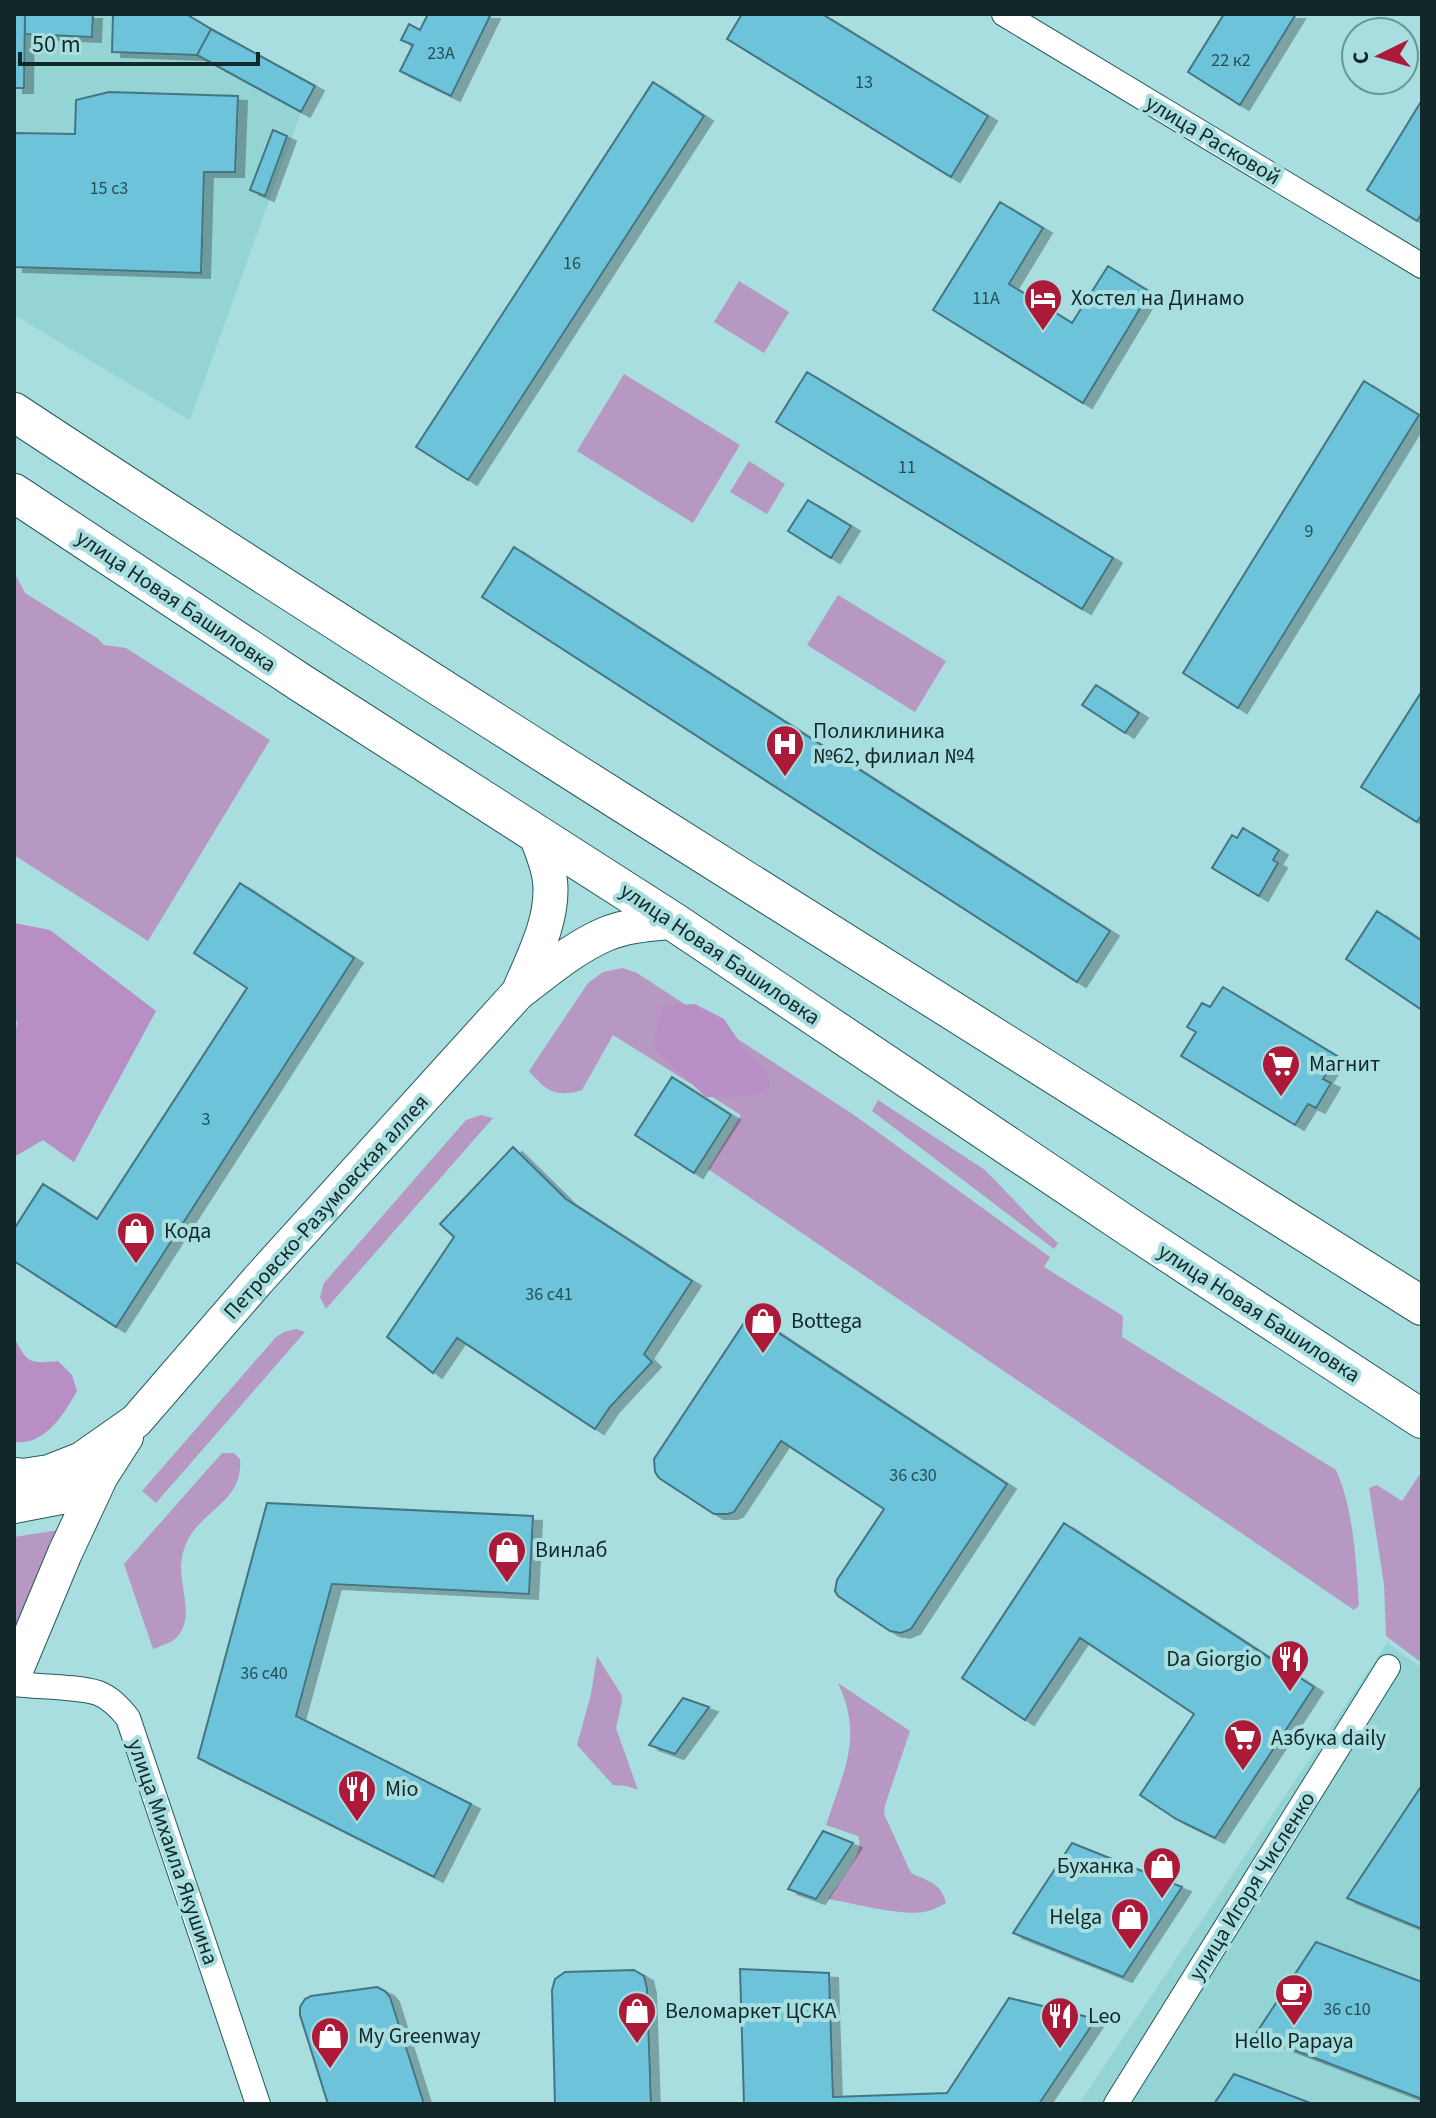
<svg xmlns="http://www.w3.org/2000/svg" width="1436" height="2118" font-family="'Source Sans 3',sans-serif">
  <defs>
    <filter id="shadow"><feDropShadow dx="9" dy="5" stdDeviation="0" flood-color="#0004"/></filter>
  </defs>
  <rect width="100%" height="100%" fill="#a8dedf"/>
  <!-- built -->
  <path fill="#94d4d5" d="M 14,14 L 186,14 L 315,86 L 301,112 L 190,420 L 14,315 Z
    M 1387,1643 L 1422,1668 L 1422,2104 L 1079,2104 Z"/>
  <!-- green -->
  <path fill="#b798c2" d="M 739,281 L 789,312 L 764,353 L 714,322 Z
    M 624,374 L 740,445 L 693,523 L 577,451 Z
    M 749,461 L 785,484 L 767,514 L 730,492 Z
    M 14,572 L 25,593 L 97,638 L 104,645 L 126,648 L 270,740 L 148,941 L 14,855 Z
    M 838,595 L 946,661 L 915,712 L 807,645 Z
    M 623,968 L 637,973 L 857,1117 L 1050,1257 L 1044,1267 L 1123,1316 L 1122,1337 L 1336,1470 C 1354,1510 1356,1562 1359,1605 L 1354,1610 L 708,1169 L 741,1115 L 613,1035 L 582,1090 C 555,1098 546,1091 529,1071 L 588,983 L 603,972 Z
    M 878,1100 L 985,1170 L 1036,1223 L 1058,1243 L 1054,1249 L 872,1111 Z
    M 481,1115 L 493,1118 L 326,1309 L 320,1297 L 324,1283 L 466,1120 Z
    M 296,1329 L 305,1332 L 156,1503 L 142,1491 L 276,1337 L 284,1332 Z
    M 222,1453 L 234,1453 L 240,1459 C 243,1497 212,1506 192,1533 C 185,1543 181,1555 181,1568 C 181,1590 195,1621 175,1639 C 169,1644 160,1646 153,1649 L 124,1564 Z
    M 1422,1471 L 1422,1663 L 1386,1636 L 1384,1584 L 1369,1488 L 1377,1485 L 1402,1501 Z
    M 59,1530 L 25,1605 L 14,1639 L 14,1537 Z
    M 597,1656 L 621,1694 L 622,1701 L 616,1728 L 638,1790 L 626,1786 L 613,1785 L 577,1745 L 591,1694 Z
    M 838,1683 L 910,1731 L 885,1805 L 884,1814 L 911,1873 C 927,1881 941,1882 946,1903 C 939,1907 931,1911 923,1912 C 901,1916 852,1903 828,1899 C 838,1884 866,1852 858,1836 L 826,1825 C 843,1772 864,1738 838,1683 Z"/>
  <!-- forest -->
  <path fill="#b78fc5" d="M 14,923 L 50,930 L 156,1011 L 74,1162 L 43,1140 L 14,1157 L 14,1047 L 17,1022 L 14,1018 Z
    M 695,1004 L 724,1019 L 743,1047 L 768,1072 L 770,1087 L 756,1096 L 706,1097 L 656,1051 L 654,1039 L 662,1006 Z
    M 14,1337 C 27,1363 29,1364 58,1361 L 72,1375 L 77,1391 C 64,1414 45,1446 14,1442 Z"/>
  <!-- building -->
  <path fill="#6cc3da" stroke="#457582" stroke-width="2" filter="url(#shadow)" d="M 14,14 L 25,14 L 24,88 L 14,88 Z
    M 25,14 L 93,14 L 92,37 L 25,34 Z
    M 113,14 L 186,14 L 211,29 L 197,55 L 112,52 Z
    M 428,14 L 491,14 L 451,96 L 400,71 L 413,45 L 401,40 L 409,24 L 420,30 Z
    M 742,14 L 822,14 L 988,116 L 951,177 L 727,39 Z
    M 1224,14 L 1296,14 L 1240,105 L 1188,72 Z
    M 211,29 L 315,86 L 301,112 L 197,55 Z
    M 653,82 L 704,116 L 468,480 L 416,447 Z
    M 109,92 L 238,96 L 235,172 L 204,172 L 201,273 L 14,267 L 14,133 L 75,134 L 76,100 Z
    M 1422,100 L 1422,213 L 1417,221 L 1367,190 Z
    M 273,130 L 287,136 L 265,196 L 250,190 Z
    M 1000,202 L 1043,228 L 1009,284 L 1072,323 L 1108,266 L 1150,292 L 1083,403 L 933,310 Z
    M 807,372 L 1113,558 L 1082,609 L 776,422 Z
    M 1364,381 L 1419,415 L 1238,708 L 1183,673 Z
    M 808,500 L 851,526 L 831,558 L 788,531 Z
    M 514,547 L 1110,931 L 1077,982 L 482,597 Z
    M 1096,685 L 1139,713 L 1125,733 L 1082,705 Z
    M 1422,691 L 1422,814 L 1417,822 L 1361,787 Z
    M 1243,828 L 1279,850 L 1273,860 L 1278,863 L 1259,896 L 1212,868 L 1232,835 L 1237,838 Z
    M 240,883 L 354,958 L 116,1327 L 14,1261 L 14,1229 L 43,1184 L 97,1219 L 247,988 L 194,953 Z
    M 1377,911 L 1422,941 L 1422,1010 L 1346,959 Z
    M 1223,987 L 1337,1056 L 1323,1079 L 1331,1083 L 1316,1108 L 1308,1104 L 1295,1125 L 1181,1056 L 1196,1032 L 1187,1027 L 1202,1003 L 1210,1007 Z
    M 672,1077 L 731,1115 L 694,1173 L 635,1135 Z
    M 513,1147 L 566,1199 L 692,1281 L 644,1354 L 652,1362 L 610,1407 L 595,1429 L 457,1338 L 433,1373 L 387,1337 L 454,1237 L 440,1224 Z
    M 750,1314 L 1007,1484 L 911,1629 L 901,1633 L 890,1631 L 838,1596 L 835,1591 L 837,1580 L 884,1509 L 781,1441 L 734,1512 L 728,1514 L 714,1514 L 659,1478 L 655,1472 L 654,1459 Z
    M 267,1503 L 533,1516 L 529,1594 L 332,1584 L 296,1716 L 471,1804 L 434,1877 L 198,1758 Z
    M 1064,1523 L 1314,1687 L 1215,1838 L 1176,1819 L 1140,1795 L 1194,1714 L 1080,1638 L 1025,1720 L 962,1678 Z
    M 683,1698 L 709,1707 L 675,1754 L 649,1745 Z
    M 1422,1785 L 1422,1929 L 1347,1898 Z
    M 823,1831 L 853,1843 L 816,1899 L 788,1889 Z
    M 1072,1843 L 1182,1887 L 1123,1977 L 1013,1933 Z
    M 1316,1942 L 1422,1982 L 1422,2099 L 1255,2035 Z
    M 740,1969 L 829,1973 L 833,2097 L 947,2093 L 1009,1998 L 1096,2019 L 1039,2104 L 744,2104 Z
    M 634,1970 L 644,1976 L 647,1988 L 651,2104 L 555,2104 L 552,1990 L 555,1979 L 565,1972 Z
    M 377,1987 L 385,1991 L 390,1997 L 424,2104 L 328,2104 L 300,2015 L 300,2007 L 305,1999 L 311,1996 Z
    M 1234,2074 L 1313,2104 L 1214,2104 Z"/>
  <g fill="none" stroke-linecap="round" stroke-linejoin="round">
    <!-- street casing -->
    <g stroke="#265a5b" stroke-width="26">
      <path id="street" d="M 1004,14 L 1422,266
        M 14,1684 C 38,1687 76,1686 98,1693 C 111,1698 120,1708 128,1718 L 258,2104
        M 1116,2104 L 1388,1667"/>
    </g>
    <!-- secondary casing -->
    <g stroke="#265a5b" stroke-width="36">
      <path id="secondary" d="M 520,989 C 534,956 554,918 550,881 C 548,864 541,848 535,833
        M 14,1475 L 23,1476 L 49,1472 L 82,1459 L 136,1421 L 258,1280 L 518,993 C 546,972 573,948 606,934 C 627,925 651,924 674,922
        M 14,1506 L 71,1495 L 101,1476
        M 14,1675 L 65,1553 L 101,1476 L 126,1437"/>
    </g>
    <!-- primary casing -->
    <g stroke="#265a5b" stroke-width="40">
      <path id="primary" d="M 14,412 C 212,543 413,670 613,797 C 882,968 1152,1137 1422,1306
        M 14,493 L 301,683 L 674,922 L 1132,1229 L 1422,1419"/>
    </g>
    <!-- street -->
    <use href="#street" stroke="#fff" stroke-width="24"/>
    <!-- secondary -->
    <use href="#secondary" stroke="#fff" stroke-width="34"/>
    <!-- primary -->
    <use href="#primary" stroke="#fff" stroke-width="38"/>
  </g>
  <!-- icons -->
  <defs>
    <g id="hotel-pin" transform="scale(2)"><path d="M0 17L-7.5 6A9.5 9.5 0 1 1 7.5 6Z" fill="#ad1938" stroke="#a8dedf"/><path d="M-6-4.5h1.5V1H6V5H4.5V3h-9V5H-6ZM-4 0a1.8 1.8 0 1 1 3.6 0ZM.5 0V-2.5h3Q6-2.5 6 0Z" fill="#fff"/></g>
    <g id="hospital-pin" transform="scale(2)"><path d="M0 17L-7.5 6A9.5 9.5 0 1 1 7.5 6Z" fill="#ad1938" stroke="#a8dedf"/><path d="M-5-5h3v3.5h4V-5h3V5h-3V1.5h-4V5h-3Z" fill="#fff"/></g>
    <g id="supermarket-pin" transform="scale(2)"><path d="M0 17L-7.5 6A9.5 9.5 0 1 1 7.5 6Z" fill="#ad1938" stroke="#a8dedf"/><path d="M-6-5.5h2.5l.6 2H6L4.5 2H-2.5L-4.4-4H-6ZM-1.5 3.2a1.3 1.3 0 1 0 .1 0ZM3 3.2a1.3 1.3 0 1 0 .1 0Z" fill="#fff"/></g>
    <g id="shop-pin" transform="scale(2)"><path d="M0 17L-7.5 6A9.5 9.5 0 1 1 7.5 6Z" fill="#ad1938" stroke="#a8dedf"/><path d="M-5-2.5h2.3a2.7 3.5 0 0 1 5.4 0H5L5.5 6h-11ZM-1.5-2.5h3a1.5 2.3 0 0 0-3 0Z" fill="#fff"/></g>
    <g id="restaurant-pin" transform="scale(2)"><path d="M0 17L-7.5 6A9.5 9.5 0 1 1 7.5 6Z" fill="#ad1938" stroke="#a8dedf"/><path d="M-5-6h1v4h1v-4h1v4h1v-4h1v5L-1.5 .5V6h-2V.5L-5-1ZM5-6V6H3V1.5H1.5Q1.5-4 5-6Z" fill="#fff"/></g>
    <g id="cafe-pin" transform="scale(2)"><path d="M0 17L-7.5 6A9.5 9.5 0 1 1 7.5 6Z" fill="#ad1938" stroke="#a8dedf"/><path d="M-5.5-4.5H6V0H3Q3 3.5 0 3.5H-2.5Q-5.5 3.5-5.5 0ZM3-3.2v2h1.7v-2ZM-6 4.5H4V6H-6Z" fill="#fff"/></g>
  </defs>
  <g fill-rule="evenodd">
    <use href="#hotel-pin" x="1043" y="298"/>
    <use href="#hospital-pin" x="785" y="744"/>
    <use href="#supermarket-pin" x="1281" y="1064"/>
    <use href="#shop-pin" x="136" y="1231"/>
    <use href="#shop-pin" x="763" y="1321"/>
    <use href="#shop-pin" x="507" y="1550"/>
    <use href="#restaurant-pin" x="1290" y="1659"/>
    <use href="#supermarket-pin" x="1243" y="1738"/>
    <use href="#restaurant-pin" x="357" y="1789"/>
    <use href="#shop-pin" x="1162" y="1866"/>
    <use href="#shop-pin" x="1130" y="1917"/>
    <use href="#cafe-pin" x="1294" y="1993"/>
    <use href="#shop-pin" x="637" y="2011"/>
    <use href="#restaurant-pin" x="1060" y="2016"/>
    <use href="#shop-pin" x="330" y="2036"/>
  </g>
  <g text-anchor="middle" dominant-baseline="central" stroke-width="8" stroke-linejoin="round" paint-order="stroke">
    <!-- number labels -->
    <g font-size="18" fill="#284f54">
      <text x="441" y="53">23А</text>
      <text x="1231" y="60">22 к2</text>
      <text x="864" y="82">13</text>
      <text x="109" y="188">15 с3</text>
      <text x="572" y="263">16</text>
      <text x="986" y="298">11А</text>
      <text x="907" y="467">11</text>
      <text x="1309" y="531">9</text>
      <text x="206" y="1119">3</text>
      <text x="549" y="1294">36 с41</text>
      <text x="913" y="1475">36 с30</text>
      <text x="264" y="1673">36 с40</text>
      <text x="1347" y="2009">36 с10</text>
    </g>
    <!-- street labels -->
    <g font-size="22" fill="#122828" stroke="#a8dedf">
      <text transform="translate(1213 140) rotate(31)">улица Расковой</text>
      <text transform="translate(176 601) rotate(34)">улица Новая Башиловка</text>
      <text transform="translate(720 954) rotate(34)">улица Новая Башиловка</text>
      <text transform="translate(326 1207) rotate(-48)">Петровско-Разумовская аллея</text>
      <text transform="translate(1259 1313) rotate(33)">улица Новая Башиловка</text>
      <text transform="translate(173 1852) rotate(71)">улица Михаила Якушина</text>
      <text transform="translate(1252 1886) rotate(-58)">улица Игоря Численко</text>
    </g>
    <!-- poi labels -->
    <g font-size="22" fill="#122828" stroke="#a8dedf" text-anchor="start">
      <text x="1071" y="298">Хостел на Динамо</text>
      <text x="813" y="731">Поликлиника<tspan x="813" dy="25">№62, филиал №4</tspan></text>
      <text x="1309" y="1064">Магнит</text>
      <text x="164" y="1231">Кода</text>
      <text x="791" y="1321">Bottega</text>
      <text x="535" y="1550">Винлаб</text>
      <text x="1262" y="1659" text-anchor="end">Da Giorgio</text>
      <text x="1271" y="1738">Азбука daily</text>
      <text x="385" y="1789">Mio</text>
      <text x="1134" y="1866" text-anchor="end">Буханка</text>
      <text x="1102" y="1917" text-anchor="end">Helga</text>
      <text x="665" y="2011">Веломаркет ЦСКА</text>
      <text x="1088" y="2016">Leo</text>
      <text x="358" y="2036">My Greenway</text>
      <text x="1294" y="2041" text-anchor="middle">Hello Papaya</text>
    </g>
  </g>
  <!-- border -->
  <rect width="1436" height="2118" fill="none" stroke="#122828" stroke-width="32"/>
  <!-- north arrow -->
  <g transform="translate(1380 56) rotate(265)"><circle r="38" fill="#a8dedf" stroke="#6c9596" stroke-width="2"/>
  <path d="M0-6L14 30L0 20L-14 30Z" fill="#ad1938"/>
  <text y="-12" font-size="22" font-weight="bold" text-anchor="middle" fill="#122828">С</text>
  </g>
  <!-- scale -->
  <path d="M20 52v12h238v-12" fill="none" stroke="#122828" stroke-width="4"/>
  <text x="32" y="52" font-size="24" fill="#122828" stroke="#a8dedf" stroke-width="6" paint-order="stroke">50 m</text>
</svg>
